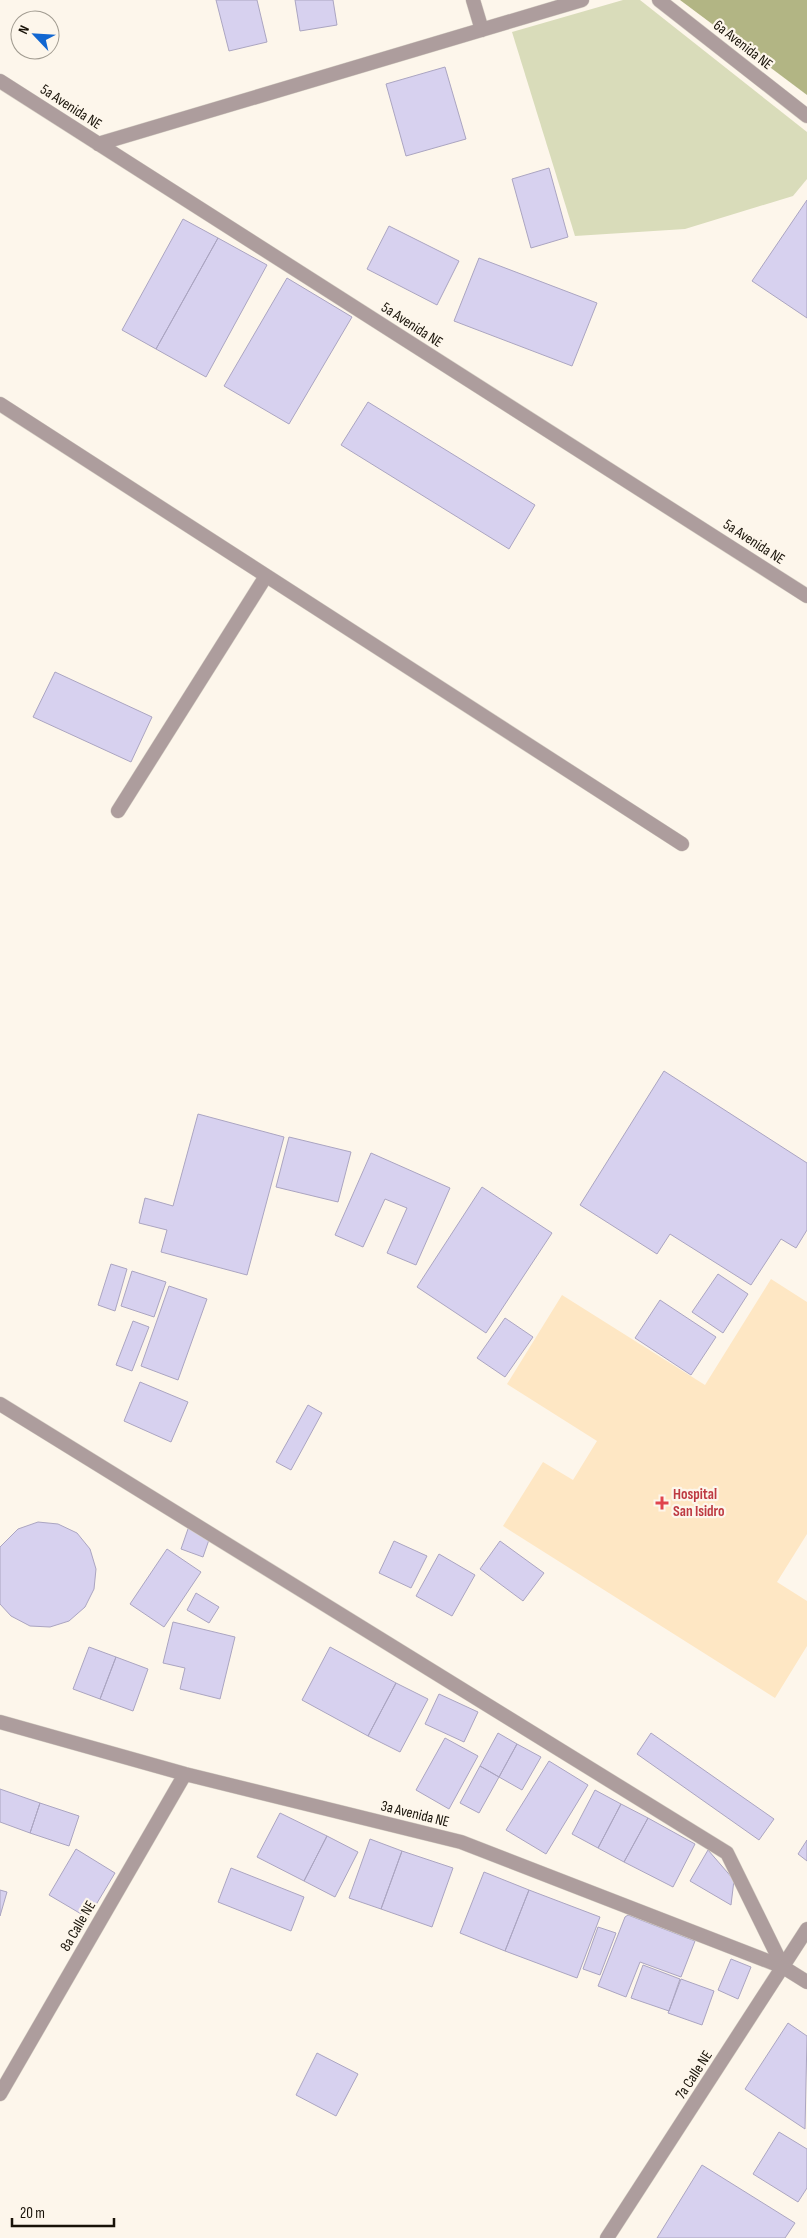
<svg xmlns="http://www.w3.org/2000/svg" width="807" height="2238" font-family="'Sofia Sans Condensed',sans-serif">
  <rect width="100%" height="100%" fill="#fdf6eb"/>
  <!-- built -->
  <path fill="#fee7c4" d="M 771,1279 L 807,1302 L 807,1534 L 777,1582 L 807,1601 L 807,1646 L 775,1698 L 503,1526 L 543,1462 L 573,1480 L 597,1441 L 507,1384 L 562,1295 L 705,1385 Z"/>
  <!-- green -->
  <path fill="#d9dcba" d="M 623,0 L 640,0 L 807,132 L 807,179 L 793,196 L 685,229 L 575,236 L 512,32 Z"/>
  <!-- forest -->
  <path fill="#b2b584" d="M 680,0 L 807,0 L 807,95 Z"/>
  <!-- building -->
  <path fill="#d7d1ef" stroke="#aba5c1" d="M 216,0 L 257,0 L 267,42 L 229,51 Z
    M 295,0 L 333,0 L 337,25 L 300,31 Z
    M 445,67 L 466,139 L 406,156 L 386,84 Z
    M 549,168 L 568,237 L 531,248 L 512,179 Z
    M 807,200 L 807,318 L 752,281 Z
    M 183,219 L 218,238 L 156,349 L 122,330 Z
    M 389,226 L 459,261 L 437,305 L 367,269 Z
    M 218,238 L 267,265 L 206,377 L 156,349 Z
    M 479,258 L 597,303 L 572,366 L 454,321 Z
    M 287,278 L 352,317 L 289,424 L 224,386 Z
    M 368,402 L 535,505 L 509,549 L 341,445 Z
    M 55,672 L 152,717 L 131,762 L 33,717 Z
    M 664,1071 L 807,1163 L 807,1230 L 796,1248 L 781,1239 L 751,1285 L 670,1234 L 657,1254 L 580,1205 Z
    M 198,1114 L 284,1137 L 247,1275 L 161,1252 L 167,1230 L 139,1223 L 145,1198 L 173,1206 Z
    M 289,1137 L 351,1152 L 338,1202 L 276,1187 Z
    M 371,1153 L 450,1188 L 416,1265 L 387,1253 L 407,1208 L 385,1199 L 363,1247 L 335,1235 Z
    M 482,1187 L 552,1233 L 486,1333 L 417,1287 Z
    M 111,1264 L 127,1269 L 115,1311 L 98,1305 Z
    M 132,1271 L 166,1282 L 154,1317 L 121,1306 Z
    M 718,1274 L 748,1294 L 723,1333 L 692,1312 Z
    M 169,1286 L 207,1299 L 178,1380 L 141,1366 Z
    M 660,1300 L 716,1337 L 691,1375 L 635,1338 Z
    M 505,1318 L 533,1337 L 505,1377 L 477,1358 Z
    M 133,1321 L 149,1327 L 132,1371 L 116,1365 Z
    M 140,1382 L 188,1402 L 171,1442 L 124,1421 Z
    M 308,1405 L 322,1413 L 291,1470 L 276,1462 Z
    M 38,1522 L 58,1524 L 77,1533 L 90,1549 L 96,1569 L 94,1589 L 85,1607 L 69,1621 L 50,1627 L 30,1626 L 11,1616 L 0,1604 L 0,1547 L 18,1529 Z
    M 189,1526 L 211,1534 L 203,1557 L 181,1549 Z
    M 394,1541 L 427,1556 L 411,1588 L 379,1573 Z
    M 500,1541 L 544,1573 L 523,1601 L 480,1569 Z
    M 167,1549 L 201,1572 L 164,1627 L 130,1604 Z
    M 439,1554 L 475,1575 L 452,1616 L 416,1596 Z
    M 196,1593 L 219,1607 L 209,1623 L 187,1610 Z
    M 173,1622 L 235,1637 L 220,1699 L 180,1689 L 185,1668 L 163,1663 Z
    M 89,1647 L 116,1657 L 100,1699 L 73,1689 Z
    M 330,1647 L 396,1683 L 368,1736 L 302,1700 Z
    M 116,1657 L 148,1669 L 133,1711 L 100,1699 Z
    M 396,1683 L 428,1699 L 400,1752 L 368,1736 Z
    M 439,1694 L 478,1712 L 464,1742 L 425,1724 Z
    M 498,1733 L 517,1744 L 499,1777 L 480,1766 Z
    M 651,1733 L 774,1819 L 759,1840 L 637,1754 Z
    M 445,1738 L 478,1756 L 449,1809 L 416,1790 Z
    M 517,1744 L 541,1757 L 522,1790 L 499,1777 Z
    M 549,1761 L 588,1785 L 546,1854 L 506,1830 Z
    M 480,1766 L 499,1777 L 479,1813 L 460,1803 Z
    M 0,1789 L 40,1803 L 30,1833 L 0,1822 Z
    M 595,1790 L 621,1804 L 598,1848 L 572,1834 Z
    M 40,1803 L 79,1816 L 69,1846 L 30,1833 Z
    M 621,1804 L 648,1818 L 624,1862 L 598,1848 Z
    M 280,1813 L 327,1836 L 304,1881 L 257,1857 Z
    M 648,1818 L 695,1844 L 673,1887 L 624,1862 Z
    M 327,1836 L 358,1852 L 335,1897 L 304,1881 Z
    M 370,1839 L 402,1851 L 381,1909 L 349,1898 Z
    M 807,1840 L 807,1861 L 798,1854 Z
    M 76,1849 L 115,1873 L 88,1918 L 49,1895 Z
    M 708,1850 L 734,1880 L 731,1905 L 690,1881 Z
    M 402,1851 L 453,1868 L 432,1927 L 381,1909 Z
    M 231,1868 L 304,1897 L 291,1931 L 218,1902 Z
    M 484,1872 L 529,1890 L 505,1951 L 460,1933 Z
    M 0,1890 L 7,1892 L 0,1916 Z
    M 529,1890 L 600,1917 L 577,1978 L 505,1951 Z
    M 628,1915 L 695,1941 L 681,1977 L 640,1962 L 626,1997 L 598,1986 L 625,1917 Z
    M 598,1927 L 616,1933 L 600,1975 L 583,1969 Z
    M 731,1959 L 751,1967 L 738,1999 L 718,1990 Z
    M 643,1965 L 680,1979 L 669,2011 L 631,1998 Z
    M 681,1979 L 714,1991 L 702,2025 L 668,2013 Z
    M 788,2023 L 807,2036 L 805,2129 L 745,2089 Z
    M 317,2053 L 358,2074 L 336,2116 L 296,2095 Z
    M 779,2132 L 807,2149 L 807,2188 L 798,2202 L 753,2174 Z
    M 702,2165 L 795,2223 L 785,2238 L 657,2238 Z"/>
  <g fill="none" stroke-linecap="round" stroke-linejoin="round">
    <!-- minor casing -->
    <g stroke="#d8d2c7" stroke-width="15">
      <path id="minor" d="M 473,0 L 482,30
        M 659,0 L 807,116
        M 0,81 L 807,596
        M 98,144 L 582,0
        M 0,404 L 682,844
        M 118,811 L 266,576
        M 0,1404 L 727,1853 L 783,1967
        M 0,1722 L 185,1774 L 461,1842 L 783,1967 L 807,1982
        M 0,2094 L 185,1774
        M 607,2238 L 807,1929"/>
    </g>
    <!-- minor -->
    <use href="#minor" stroke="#ad9d9d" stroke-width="14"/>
  </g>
  <!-- markers -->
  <path fill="#e0444e" stroke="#fdf6eb" stroke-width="2" d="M659.5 1495.5h5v5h5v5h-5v5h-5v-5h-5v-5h5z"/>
  <g text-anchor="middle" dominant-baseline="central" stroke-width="4.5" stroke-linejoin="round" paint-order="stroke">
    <!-- street labels -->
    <g font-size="15" fill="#181208" stroke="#fdf6eb">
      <text transform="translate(743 45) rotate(38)">6a Avenida NE</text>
      <text transform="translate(71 107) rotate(33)">5a Avenida NE</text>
      <text transform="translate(412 325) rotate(33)">5a Avenida NE</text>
      <text transform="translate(754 542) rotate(33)">5a Avenida NE</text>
      <text transform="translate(415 1814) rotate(14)">3a Avenida NE</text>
      <text transform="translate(78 1926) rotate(-60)">8a Calle NE</text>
      <text transform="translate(694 2075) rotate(-57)">7a Calle NE</text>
    </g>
    <!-- health labels -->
    <g font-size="15" font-weight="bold" fill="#be3a42" stroke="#fdf6eb" text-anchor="start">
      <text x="673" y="1494">Hospital<tspan x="673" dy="17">San Isidro</tspan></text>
    </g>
  </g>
  <!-- north arrow -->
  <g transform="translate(35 35) rotate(295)"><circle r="24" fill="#fdf6eb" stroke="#a19b90"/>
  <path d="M0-4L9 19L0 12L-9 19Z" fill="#1267d1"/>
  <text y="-8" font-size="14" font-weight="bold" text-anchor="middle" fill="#181208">N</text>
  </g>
  <!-- scale -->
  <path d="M12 2218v8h102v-8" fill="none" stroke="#181208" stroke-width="2.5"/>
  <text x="20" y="2218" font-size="15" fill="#181208" stroke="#fdf6eb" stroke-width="4" paint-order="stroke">20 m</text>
</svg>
